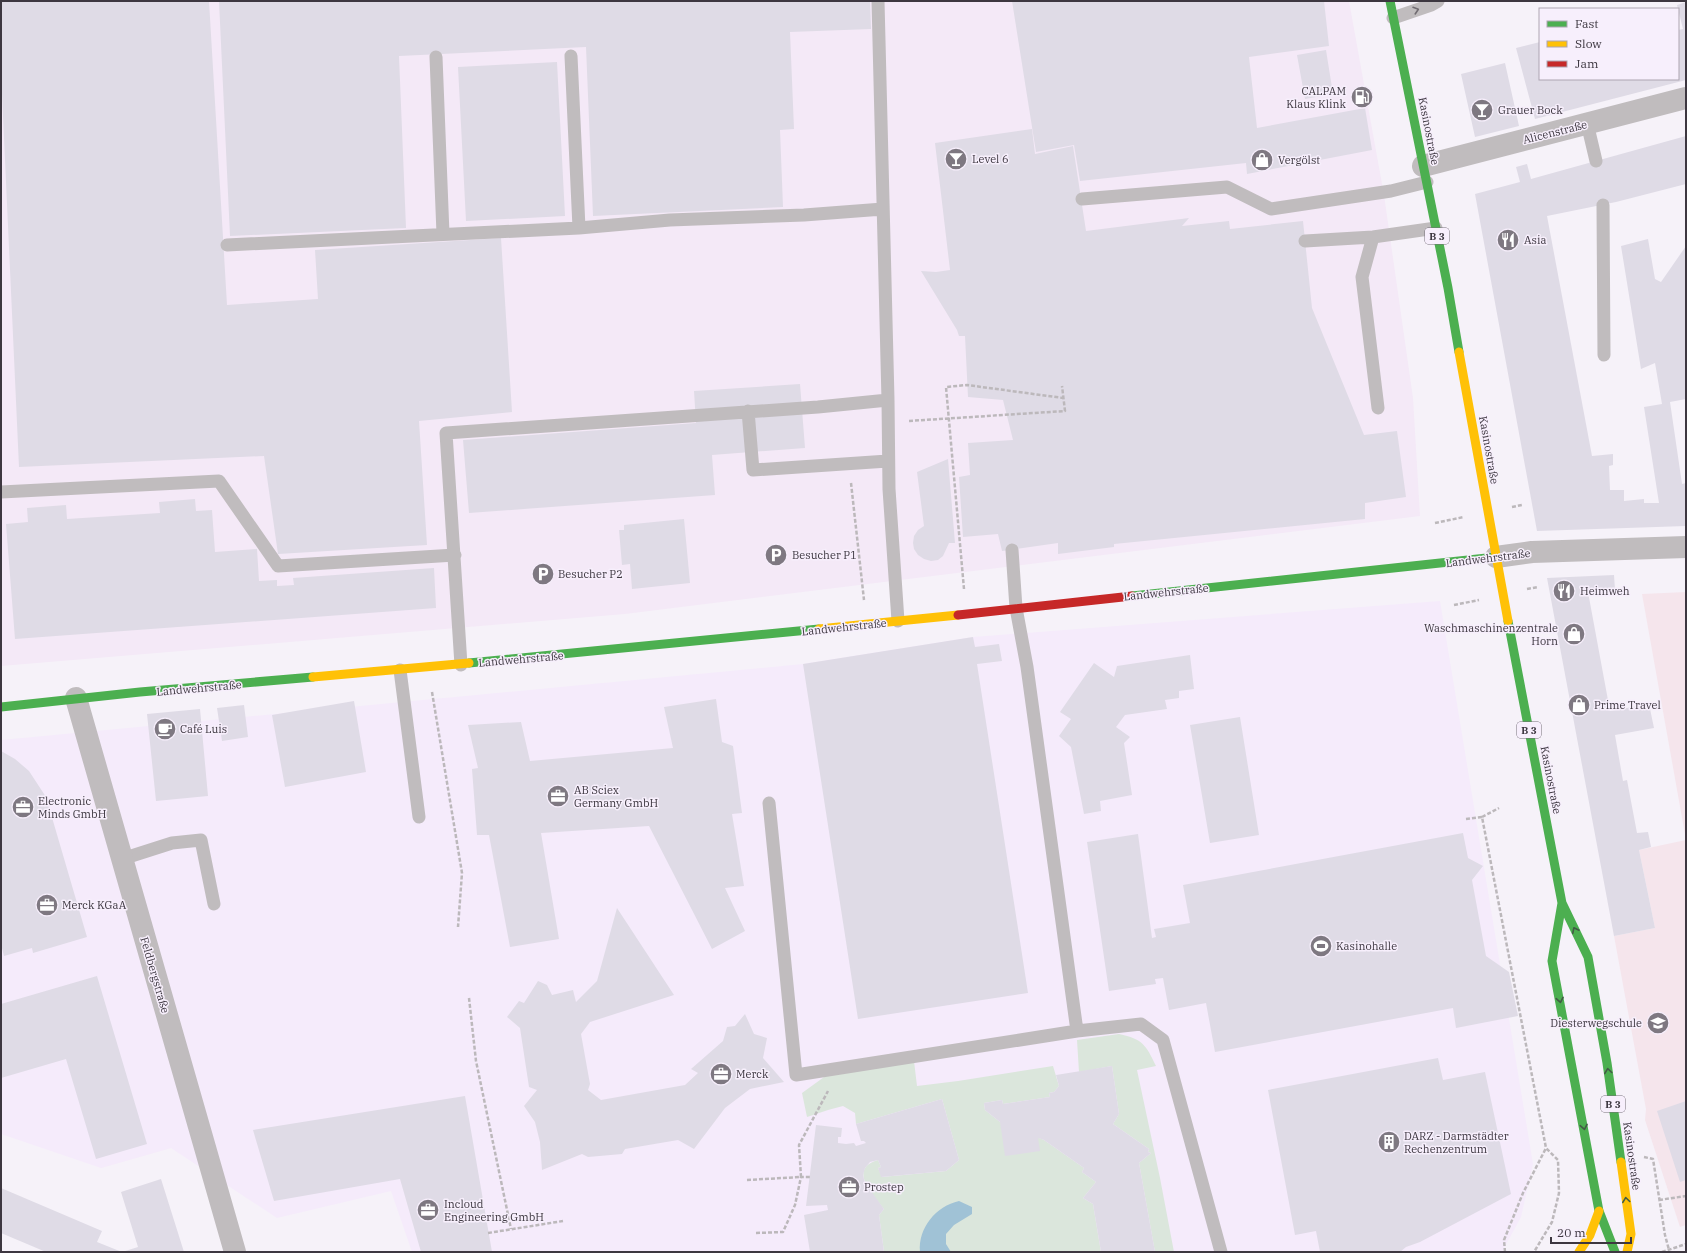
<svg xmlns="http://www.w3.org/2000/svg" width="1687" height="1253" font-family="'IBM Plex Serif',serif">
  <rect width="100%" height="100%" fill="#f6f2f9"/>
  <!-- built -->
  <path fill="#f5ebfb" d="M 1440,601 L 1533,1164 L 1521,1217 L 1502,1252 L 412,1252 L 391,1191 L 277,1218 L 171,1148 L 101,1168 L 1,1134 L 1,740 L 803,664 L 973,637 Z"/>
  <!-- industrial -->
  <path fill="#f4e9f7" d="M 1,1 L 1349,1 L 1384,195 L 1413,398 L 1420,516 L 625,614 L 1,666 Z"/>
  <!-- education -->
  <path fill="#f5e5ec" d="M 1686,592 L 1686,1225 L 1680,1227 L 1645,1120 L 1646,1109 L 1614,936 L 1655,928 L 1639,850 L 1686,840 L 1642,594 Z"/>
  <!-- green -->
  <path fill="#dbe6dc" d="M 1119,1034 C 1143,1039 1146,1045 1156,1066 L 1137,1070 L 1160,1178 L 1174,1252 L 1155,1252 L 1139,1163 L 1151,1153 L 1148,1152 L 1149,1149 L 1113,1124 L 1119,1114 L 1112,1066 L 1079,1072 L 1077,1040 Z
    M 914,1061 L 917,1086 L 958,1081 L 1053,1066 L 1059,1086 L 1054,1092 L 1049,1093 L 1050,1097 L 1003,1104 L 1002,1100 L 984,1103 L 985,1110 L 1000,1122 L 1044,1140 L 1084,1168 L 1082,1172 L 1096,1182 L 1083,1198 L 1093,1204 L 1101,1252 L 884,1252 L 879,1215 L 884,1209 C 873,1194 847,1169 878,1160 L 881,1167 L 878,1168 L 882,1177 L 946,1171 L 959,1160 L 942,1099 L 856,1124 L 855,1113 L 843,1106 L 828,1110 L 807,1117 L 802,1093 L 831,1072 Z"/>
  <!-- water -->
  <path fill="#a0c2d6" d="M 959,1201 L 972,1207 L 972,1214 L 954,1225 L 946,1234 L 946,1244 L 951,1252 L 920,1252 C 918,1228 936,1206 959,1201 Z"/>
  <!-- building -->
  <path fill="#dfdbe6" d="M 1,1 L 209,1 L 227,305 L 318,299 L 315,250 L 501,238 L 512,412 L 419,421 L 427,545 L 278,554 L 264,456 L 19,467 L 1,72 Z
    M 219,1 L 870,1 L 871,29 L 790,32 L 794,129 L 780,130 L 783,207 L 593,216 L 586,47 L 399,56 L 406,228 L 230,236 Z
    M 1012,1 L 1324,1 L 1329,46 L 1249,57 L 1257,128 L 1365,108 L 1372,150 L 1247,174 L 1246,163 L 1080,181 L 1074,145 L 1036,152 Z
    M 1686,2 L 1686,80 L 1535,119 L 1516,48 L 1540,42 L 1540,79 L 1678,79 L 1678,30 L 1683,29 L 1677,5 Z
    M 1326,50 L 1333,94 L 1305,99 L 1297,55 Z
    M 557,62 L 565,216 L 466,221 L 458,67 Z
    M 1505,63 L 1519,126 L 1475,137 L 1461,74 Z
    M 1032,129 L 1035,154 L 1073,146 L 1086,231 L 1189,218 L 1182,226 L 1229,221 L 1230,229 L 1303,221 L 1312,308 L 1364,435 L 1397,431 L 1406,497 L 1365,503 L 1365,519 L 1114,544 L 1114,547 L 1058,554 L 1058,543 L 1002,551 L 998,534 L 963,537 L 959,477 L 970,475 L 968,443 L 1013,440 L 1003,400 L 968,397 L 965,336 L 959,336 L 957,330 L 921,271 L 936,272 L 950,270 L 935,143 Z
    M 1686,136 L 1686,184 L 1616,202 L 1547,216 L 1592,456 L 1613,454 L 1613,465 L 1609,466 L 1610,490 L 1624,490 L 1624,501 L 1644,499 L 1644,503 L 1659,503 L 1644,407 L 1662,404 L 1655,363 L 1641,369 L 1621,246 L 1648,239 L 1655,279 L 1661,282 L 1686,246 L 1686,399 L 1670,402 L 1682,484 L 1686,483 L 1686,526 L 1537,531 L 1475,194 L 1520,182 L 1516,167 L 1527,164 L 1531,179 Z
    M 800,384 L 805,448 L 712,455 L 715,495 L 469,513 L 463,440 L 696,423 L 694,391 Z
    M 948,459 L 955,543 L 949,543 L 943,556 L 938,560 L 931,561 L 924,559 L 918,555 L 914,549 L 913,543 L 914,536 L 918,530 L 924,526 L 917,472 Z
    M 195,499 L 196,511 L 212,510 L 215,552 L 257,549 L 259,581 L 277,580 L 277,586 L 294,585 L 293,578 L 434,568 L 436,608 L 15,639 L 6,524 L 28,522 L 27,508 L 66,505 L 67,519 L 160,513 L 159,502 Z
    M 684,519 L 690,583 L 632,589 L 630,564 L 622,565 L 619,530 L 624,530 L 624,525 Z
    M 1614,575 L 1615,590 L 1588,592 L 1610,711 L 1649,704 L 1654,728 L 1615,735 L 1623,781 L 1627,780 L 1637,833 L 1648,832 L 1651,847 L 1639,850 L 1655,928 L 1614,936 L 1547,578 Z
    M 973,637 L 975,647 L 999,644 L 1002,661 L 977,664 L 1028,993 L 858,1019 L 803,664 Z
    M 1190,655 L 1194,689 L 1179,691 L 1179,698 L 1165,700 L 1167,709 L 1125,715 L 1116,727 L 1130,737 L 1124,743 L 1132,795 L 1100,801 L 1101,811 L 1084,814 L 1071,747 L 1059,736 L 1071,719 L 1060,712 L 1094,663 L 1114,677 L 1117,666 Z
    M 716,699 L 722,742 L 733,746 L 742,813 L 732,814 L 744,886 L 725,888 L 745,931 L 712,949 L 649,826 L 541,833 L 559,939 L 510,947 L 489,835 L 477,835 L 472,769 L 478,768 L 468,725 L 521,722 L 530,761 L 673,748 L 664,707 Z
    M 354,701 L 366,772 L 285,787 L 272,715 Z
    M 244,705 L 248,737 L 222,741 L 217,708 Z
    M 200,709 L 208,796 L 156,801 L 147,714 Z
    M 1240,717 L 1259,835 L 1210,843 L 1190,725 Z
    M 1,751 L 15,759 L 29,771 L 46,797 L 87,937 L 33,953 L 32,948 L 4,956 L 1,944 Z
    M 1463,833 L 1468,858 L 1483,866 L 1472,880 L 1486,956 L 1509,972 L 1518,1016 L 1456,1028 L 1453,1008 L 1215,1052 L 1206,1003 L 1169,1010 L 1163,978 L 1155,979 L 1156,984 L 1109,991 L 1087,842 L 1138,834 L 1152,938 L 1156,937 L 1154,929 L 1190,923 L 1183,885 Z
    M 617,908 L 674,995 L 590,1022 L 581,1034 L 590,1084 L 588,1090 L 601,1100 L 685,1085 L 698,1073 L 691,1069 L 723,1041 L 727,1027 L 735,1026 L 745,1014 L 754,1034 L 767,1038 L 763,1058 L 784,1082 L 750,1089 L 725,1108 L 694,1149 L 678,1140 L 625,1149 L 622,1154 L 588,1157 L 582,1154 L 542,1170 L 540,1142 L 535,1122 L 524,1106 L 537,1090 L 529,1087 L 520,1028 L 507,1017 L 519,1001 L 524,1003 L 538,981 L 547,985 L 552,995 L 573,990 L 576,1002 L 597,981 Z
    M 97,976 L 147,1144 L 96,1159 L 66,1059 L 1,1078 L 1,1004 Z
    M 1438,1058 L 1443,1080 L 1485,1072 L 1511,1194 L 1420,1242 L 1406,1247 L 1400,1252 L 1320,1252 L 1316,1231 L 1295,1235 L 1268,1090 Z
    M 1112,1066 L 1119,1114 L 1113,1124 L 1149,1149 L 1148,1152 L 1151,1153 L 1139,1163 L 1155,1252 L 1101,1252 L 1093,1204 L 1083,1198 L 1096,1182 L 1082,1172 L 1084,1168 L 1044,1140 L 1038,1138 L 1040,1151 L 1005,1156 L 1000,1122 L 985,1110 L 984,1103 L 1002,1100 L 1003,1104 L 1050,1097 L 1049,1093 L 1054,1092 L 1059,1086 L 1056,1075 Z
    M 465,1096 L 492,1252 L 421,1252 L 400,1179 L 274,1201 L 253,1130 Z
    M 942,1099 L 959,1160 L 946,1171 L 881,1177 L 878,1168 L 881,1167 L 878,1160 L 870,1162 L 865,1168 L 863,1175 L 865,1183 L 884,1209 L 879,1215 L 884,1252 L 810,1252 L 804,1215 L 828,1210 L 827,1205 L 806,1206 L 816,1125 L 842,1128 L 841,1137 L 838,1137 L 838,1143 L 846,1144 L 854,1143 L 856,1146 L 866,1143 L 864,1141 L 861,1141 L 856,1124 Z
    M 1686,1101 L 1686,1180 L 1680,1182 L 1657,1111 Z
    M 161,1179 L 184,1252 L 122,1252 L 138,1247 L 121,1192 Z
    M 1,1188 L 102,1231 L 97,1242 L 122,1252 L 46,1252 L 1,1233 Z"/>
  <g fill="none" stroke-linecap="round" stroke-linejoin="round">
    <!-- path -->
    <path stroke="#bcb8bb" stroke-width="2.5" stroke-dasharray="4 2" stroke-linecap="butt" d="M 909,421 L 1065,411 L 1062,386
      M 851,483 L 864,600
      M 1512,507 L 1522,505
      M 1435,523 L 1464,517
      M 964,589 L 946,387 L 967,385 L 1063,398
      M 1527,589 L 1538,587
      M 1454,605 L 1479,600
      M 432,692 L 462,873 L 458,927
      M 1482,817 L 1499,808
      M 1466,819 L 1482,817 L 1546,1148 L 1558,1160 L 1559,1193 L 1552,1222 L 1534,1252
      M 469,998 L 476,1061 L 511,1229
      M 1644,1157 L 1653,1159 L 1665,1235 L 1669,1250
      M 747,1180 L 801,1177 L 799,1145 L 828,1091
      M 1659,1200 L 1686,1196
      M 488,1233 L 563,1221
      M 756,1233 L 783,1232 L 795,1205 L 801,1177 L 810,1177
      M 1505,1252 L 1504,1240 L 1523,1193 L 1546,1148
      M 1662,1252 L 1686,1244"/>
    <!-- lane -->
    <path stroke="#c0bcbe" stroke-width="13" d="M 878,1 L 888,400 L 889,489 L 898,621
      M 1393,18 L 1431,5 L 1438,1
      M 571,56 L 579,228
      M 436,57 L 443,234
      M 1587,123 L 1596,161
      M 1082,199 L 1227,187 L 1271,209 L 1391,191 L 1427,182
      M 1603,205 L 1604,355
      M 1373,237 L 1362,277 L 1378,408
      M 1305,241 L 1373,237 L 1436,228
      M 227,245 L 579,228 L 670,220 L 804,215 L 883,209
      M 748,411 L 753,470 L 888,461
      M 1,492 L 219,481 L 278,566 L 455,555
      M 1012,550 L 1016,608 L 1027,667 L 1077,1031
      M 461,665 L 446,433 L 818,407 L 888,400
      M 400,670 L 419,817
      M 769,803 L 796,1075 L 1077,1031 L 1141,1024 L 1163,1040 L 1221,1252
      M 122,859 L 172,843 L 201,840 L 214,904"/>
    <!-- street -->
    <path stroke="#c0bcbe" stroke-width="22" d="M 1423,166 L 1686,98
      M 1496,557 L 1532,552 L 1686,547
      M 76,698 L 235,1252"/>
    <!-- fast -->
    <path stroke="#4caf50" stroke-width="9" d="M 1390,1 L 1448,288 L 1459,352
      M 1132,596 L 1496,557
      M 1508,621 L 1562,903 L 1588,957 L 1607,1063 L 1621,1162
      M 469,663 L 819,629
      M 1,707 L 140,692 L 313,677
      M 1562,903 L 1552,961 L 1599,1211 L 1615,1252"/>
    <!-- slow -->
    <path stroke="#ffc107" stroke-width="9" d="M 1459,352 L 1508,621
      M 819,629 L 958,615
      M 313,677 L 469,663
      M 1621,1162 L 1631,1234 L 1627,1252
      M 1579,1252 L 1590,1235 L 1599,1211"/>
    <!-- jam -->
    <path stroke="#c62828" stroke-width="9" d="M 958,615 L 1132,596"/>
  </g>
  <!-- one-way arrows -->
  <defs><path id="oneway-chevron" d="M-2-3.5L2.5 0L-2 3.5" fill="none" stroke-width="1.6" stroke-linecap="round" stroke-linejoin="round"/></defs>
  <use stroke="#716c72" href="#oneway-chevron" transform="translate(1416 10) rotate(-18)"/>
  <g stroke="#425b45">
    <use href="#oneway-chevron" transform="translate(1575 930) rotate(-116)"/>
    <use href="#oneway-chevron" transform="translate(1560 1000) rotate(79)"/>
    <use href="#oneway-chevron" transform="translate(1608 1071) rotate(-98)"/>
    <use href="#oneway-chevron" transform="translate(1584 1127) rotate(79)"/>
    <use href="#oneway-chevron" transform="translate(1626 1200) rotate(-98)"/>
  </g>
  <!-- icons -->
  <defs>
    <g id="fuel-disc" transform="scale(1.15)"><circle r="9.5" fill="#7e7881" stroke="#f7effc"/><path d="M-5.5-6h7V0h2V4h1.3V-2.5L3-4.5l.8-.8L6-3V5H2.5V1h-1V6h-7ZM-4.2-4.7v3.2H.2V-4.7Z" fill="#fff"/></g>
    <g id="bar-disc" transform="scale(1.15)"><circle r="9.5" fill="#7e7881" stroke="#f7effc"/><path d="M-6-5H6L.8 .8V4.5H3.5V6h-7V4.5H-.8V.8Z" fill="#fff"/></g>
    <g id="shop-disc" transform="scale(1.15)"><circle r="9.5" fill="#7e7881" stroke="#f7effc"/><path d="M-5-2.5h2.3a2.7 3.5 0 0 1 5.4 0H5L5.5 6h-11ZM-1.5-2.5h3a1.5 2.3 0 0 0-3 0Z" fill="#fff"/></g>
    <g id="restaurant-disc" transform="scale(1.15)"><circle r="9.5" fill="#7e7881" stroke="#f7effc"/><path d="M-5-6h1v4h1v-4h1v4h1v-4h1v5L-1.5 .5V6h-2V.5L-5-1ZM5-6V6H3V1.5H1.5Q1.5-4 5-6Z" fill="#fff"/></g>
    <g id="parking-disc" transform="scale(1.15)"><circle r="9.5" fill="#7e7881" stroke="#f7effc"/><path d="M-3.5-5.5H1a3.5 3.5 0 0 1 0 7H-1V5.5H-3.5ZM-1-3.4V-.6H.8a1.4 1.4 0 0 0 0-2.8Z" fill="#fff"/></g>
    <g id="cafe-disc" transform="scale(1.15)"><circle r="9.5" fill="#7e7881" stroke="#f7effc"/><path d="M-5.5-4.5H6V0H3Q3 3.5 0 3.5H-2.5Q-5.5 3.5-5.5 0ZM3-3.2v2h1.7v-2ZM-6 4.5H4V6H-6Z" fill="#fff"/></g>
    <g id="office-disc" transform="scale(1.15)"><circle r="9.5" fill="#7e7881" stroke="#f7effc"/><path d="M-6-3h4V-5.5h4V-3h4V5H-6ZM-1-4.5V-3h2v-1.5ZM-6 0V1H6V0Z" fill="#fff"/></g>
    <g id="stadium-disc" transform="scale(1.15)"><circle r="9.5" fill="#7e7881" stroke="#f7effc"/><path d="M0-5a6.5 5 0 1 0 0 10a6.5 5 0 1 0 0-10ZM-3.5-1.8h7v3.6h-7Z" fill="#fff"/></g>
    <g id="school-disc" transform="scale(1.15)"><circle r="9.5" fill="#7e7881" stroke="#f7effc"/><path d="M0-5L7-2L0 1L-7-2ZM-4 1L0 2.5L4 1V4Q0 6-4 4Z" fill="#fff"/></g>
    <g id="building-disc" transform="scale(1.15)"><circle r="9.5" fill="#7e7881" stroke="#f7effc"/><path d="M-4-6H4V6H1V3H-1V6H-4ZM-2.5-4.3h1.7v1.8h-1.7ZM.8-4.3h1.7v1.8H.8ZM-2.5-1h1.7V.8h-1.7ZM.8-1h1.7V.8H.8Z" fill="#fff"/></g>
  </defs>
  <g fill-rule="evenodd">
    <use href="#fuel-disc" x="1362" y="97"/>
    <use href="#bar-disc" x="1482" y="110"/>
    <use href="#bar-disc" x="956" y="159"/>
    <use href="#shop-disc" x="1262" y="160"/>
    <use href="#restaurant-disc" x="1508" y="240"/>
    <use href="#parking-disc" x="776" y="555"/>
    <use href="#parking-disc" x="543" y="574"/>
    <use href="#restaurant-disc" x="1564" y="591"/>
    <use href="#shop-disc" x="1574" y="634"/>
    <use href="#shop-disc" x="1579" y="705"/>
    <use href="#cafe-disc" x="165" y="729"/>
    <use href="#office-disc" x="558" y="796"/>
    <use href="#office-disc" x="23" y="807"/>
    <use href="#office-disc" x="47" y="905"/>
    <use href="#stadium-disc" x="1321" y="946"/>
    <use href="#school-disc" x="1658" y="1023"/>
    <use href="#office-disc" x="721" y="1074"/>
    <use href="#building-disc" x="1389" y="1142"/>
    <use href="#office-disc" x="849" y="1187"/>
    <use href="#office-disc" x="428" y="1210"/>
  </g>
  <g text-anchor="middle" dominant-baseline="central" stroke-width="3" stroke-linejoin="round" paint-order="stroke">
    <!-- shield labels -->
    <g fill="#f7effc" stroke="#756e78" stroke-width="1">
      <rect x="1425" y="228" width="24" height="16" rx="3"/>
      <rect x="1517" y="722" width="24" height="16" rx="3"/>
      <rect x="1601" y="1096" width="24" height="16" rx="3"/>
    </g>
    <g font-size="10" font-weight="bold" fill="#3d3740">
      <text x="1437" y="236">B 3</text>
      <text x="1529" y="730">B 3</text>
      <text x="1613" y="1104">B 3</text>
    </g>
    <!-- poi labels -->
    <g font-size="11" fill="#3d3740" stroke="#f7effc" text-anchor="start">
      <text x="1346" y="91" text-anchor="end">CALPAM<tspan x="1346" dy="13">Klaus Klink</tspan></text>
      <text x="1498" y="110">Grauer Bock</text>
      <text x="972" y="159">Level 6</text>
      <text x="1278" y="160">Vergölst</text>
      <text x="1524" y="240">Asia</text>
      <text x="792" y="555">Besucher P1</text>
      <text x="558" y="574">Besucher P2</text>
      <text x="1580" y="591">Heimweh</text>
      <text x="1558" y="628" text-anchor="end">Waschmaschinenzentrale<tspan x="1558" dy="13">Horn</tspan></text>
      <text x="1594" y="705">Prime Travel</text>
      <text x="180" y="729">Café Luis</text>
      <text x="574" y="790">AB Sciex<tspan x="574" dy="13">Germany GmbH</tspan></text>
      <text x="38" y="801">Electronic<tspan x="38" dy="13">Minds GmbH</tspan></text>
      <text x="62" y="905">Merck KGaA</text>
      <text x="1336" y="946">Kasinohalle</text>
      <text x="1642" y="1023" text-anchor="end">Diesterwegschule</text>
      <text x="736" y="1074">Merck</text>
      <text x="1404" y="1136">DARZ - Darmstädter<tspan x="1404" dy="13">Rechenzentrum</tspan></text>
      <text x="864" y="1187">Prostep</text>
      <text x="444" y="1204">Incloud<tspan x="444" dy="13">Engineering GmbH</tspan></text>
    </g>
    <!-- street labels -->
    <g font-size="11" fill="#3d3740" stroke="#f7effc">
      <text transform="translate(1429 131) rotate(79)">Kasinostraße</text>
      <text transform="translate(1555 132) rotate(-14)">Alicenstraße</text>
      <text transform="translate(1489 450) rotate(80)">Kasinostraße</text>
      <text transform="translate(1488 558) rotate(-7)">Landwehrstraße</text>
      <text transform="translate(1166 592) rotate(-6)">Landwehrstraße</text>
      <text transform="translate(844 627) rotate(-6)">Landwehrstraße</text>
      <text transform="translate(521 659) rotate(-5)">Landwehrstraße</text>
      <text transform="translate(199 688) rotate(-5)">Landwehrstraße</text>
      <text transform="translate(1551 780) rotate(79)">Kasinostraße</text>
      <text transform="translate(155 975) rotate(74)">Feldbergstraße</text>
      <text transform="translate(1632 1156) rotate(82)">Kasinostraße</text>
    </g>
  </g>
  <!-- border -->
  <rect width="1687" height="1253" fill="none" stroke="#3d3740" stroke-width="4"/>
  <!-- legend -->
  <rect x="1539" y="8" width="140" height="72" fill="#f7effc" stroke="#ada5b1"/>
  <rect x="1547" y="21" width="20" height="6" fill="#4caf50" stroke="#ada5b1"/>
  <text x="1575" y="28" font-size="12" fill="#3d3740">Fast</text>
  <rect x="1547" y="41" width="20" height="6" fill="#ffc107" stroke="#ada5b1"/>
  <text x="1575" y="48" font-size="12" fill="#3d3740">Slow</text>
  <rect x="1547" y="61" width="20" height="6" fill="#c62828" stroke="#ada5b1"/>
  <text x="1575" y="68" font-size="12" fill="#3d3740">Jam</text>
  <!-- scale -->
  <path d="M1551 1237v6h80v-6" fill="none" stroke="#3d3740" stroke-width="2"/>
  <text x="1557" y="1237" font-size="12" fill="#3d3740" stroke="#f7effc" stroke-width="3" paint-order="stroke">20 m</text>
</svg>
